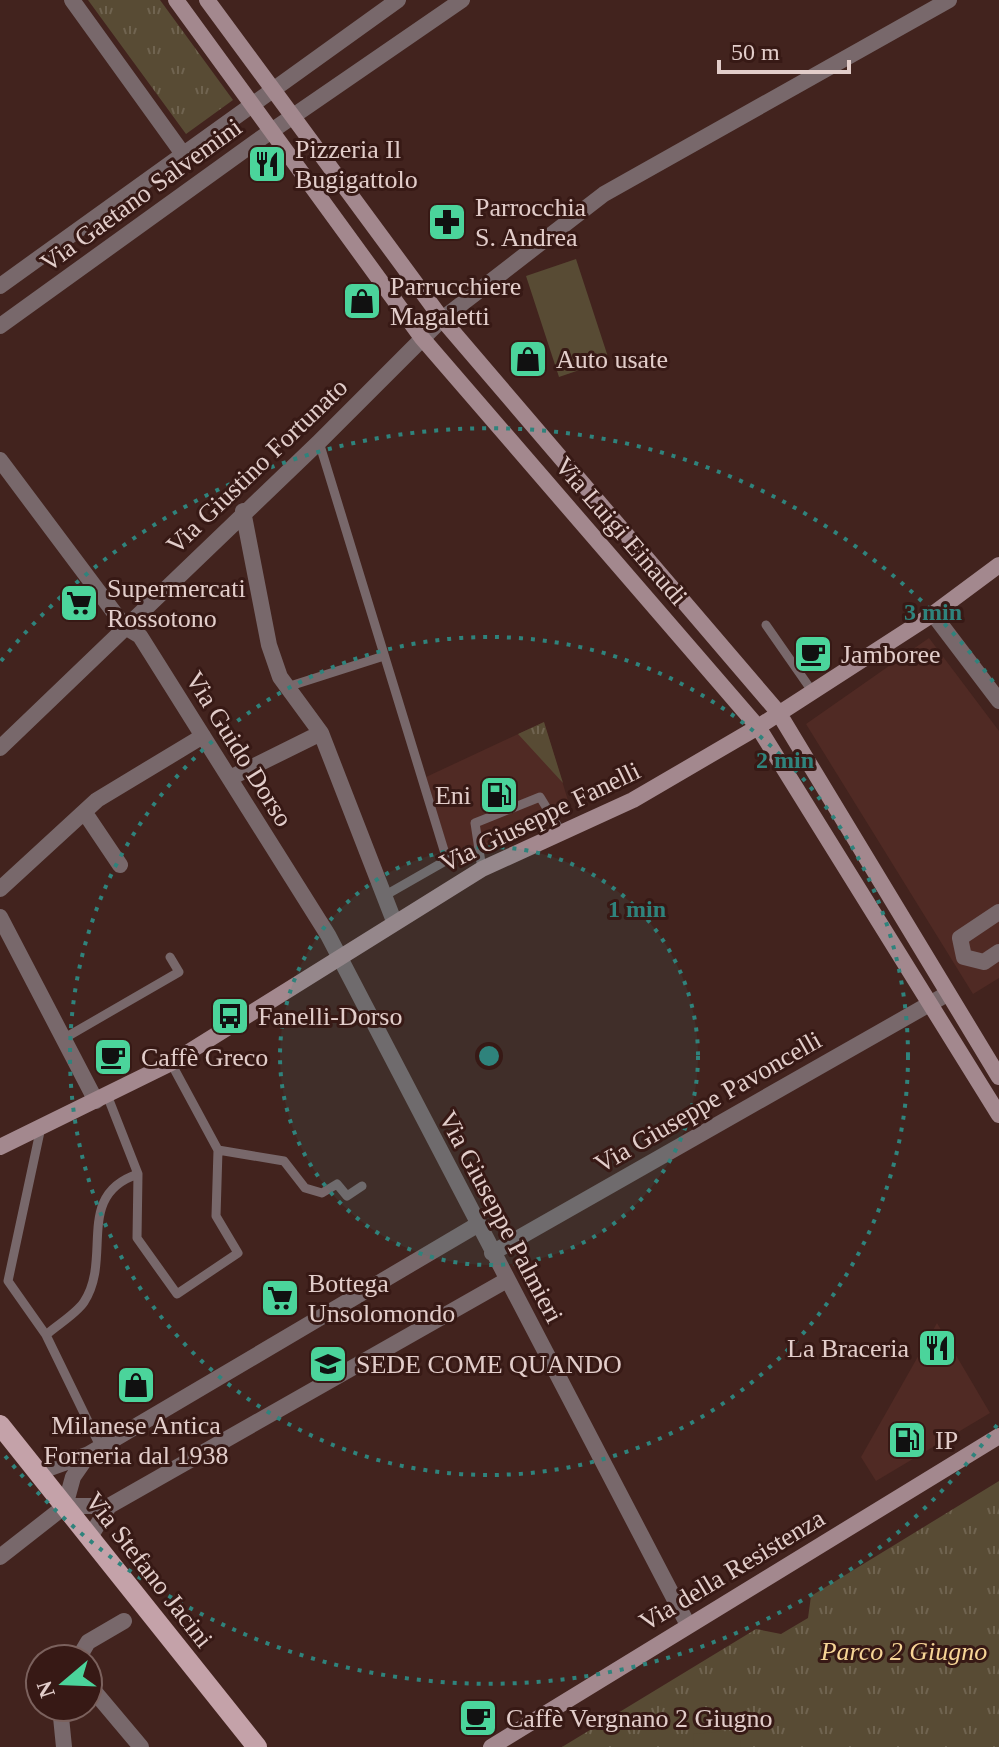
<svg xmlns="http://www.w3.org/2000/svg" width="999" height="1747" font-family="'Times New Roman',serif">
  <defs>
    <pattern id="grass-tufts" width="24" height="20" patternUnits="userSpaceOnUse" patternTransform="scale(2)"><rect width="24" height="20" fill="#584b34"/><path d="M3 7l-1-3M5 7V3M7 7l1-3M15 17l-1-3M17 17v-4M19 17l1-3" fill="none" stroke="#706450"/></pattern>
  </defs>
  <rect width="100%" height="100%" fill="#42231e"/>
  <!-- built -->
  <path fill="#502a24" d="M 929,638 L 999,731 L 999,978 L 973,994 L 806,724 Z
    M 544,722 L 570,807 L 452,862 L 426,777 Z
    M 937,1323 L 990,1413 L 876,1481 L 861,1457 Z"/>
  <!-- grass -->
  <path fill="url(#grass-tufts)" d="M 88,0 L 160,0 L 233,100 L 186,134 Z
    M 544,722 L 563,783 L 518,734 Z
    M 530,820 L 536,823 L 486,844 L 495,836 Z
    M 999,1481 L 999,1747 L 562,1747 L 756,1629 L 781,1634 L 808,1618 L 811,1596 Z"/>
  <!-- pitch -->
  <path fill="#584b34" d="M 576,259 L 609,360 L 559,377 L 526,276 Z
    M 739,1730 L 741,1747 L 694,1747 L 693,1734 Z"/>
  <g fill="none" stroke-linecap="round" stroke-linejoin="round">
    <!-- lane -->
    <path stroke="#78686b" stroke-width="9" d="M 319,442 L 447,860 L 384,896
      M 766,625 L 812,691
      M 287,687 L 384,656
      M 482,869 L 475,823 L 540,797 L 562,833
      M 63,1039 L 179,972 L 170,957
      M 171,1063 L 218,1150 L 284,1161 L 305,1188 L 322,1193 L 337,1184 L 347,1196 L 362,1186
      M 107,1095 L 138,1174 L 137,1238 L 177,1294 L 238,1253 L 216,1216 L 218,1150
      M 41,1127 L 8,1281 L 46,1335 L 100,1446
      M 46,1335 C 57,1325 76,1314 84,1302 C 113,1258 74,1195 138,1174"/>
    <!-- street -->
    <path stroke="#78686b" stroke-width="16" d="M 72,0 L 183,154
      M 0,286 L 398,0
      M 0,326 L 257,141 L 462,0
      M 0,460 L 125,627 L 140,636 L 328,935 L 688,1625
      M 243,511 L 269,645 L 280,677 L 321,733 L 394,921
      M 933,614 L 999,701
      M 0,748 L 319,442 L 442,319 L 604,194 L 949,0
      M 230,778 L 321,733
      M 85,813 L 120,865
      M 0,889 L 97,800 L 203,736
      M 999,912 L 960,938 L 964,957 L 984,962 L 999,952
      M 0,917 L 96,1101
      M 492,1253 L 947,994
      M 39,1472 L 89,1454 L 477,1225
      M 65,1506 L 109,1506
      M 90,1537 L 109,1506 L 507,1280
      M 0,1557 L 65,1506 L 73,1477 L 89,1454
      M 78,1659 L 88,1642 L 124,1621
      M 88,1684 L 141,1747
      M 60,1707 L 64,1747"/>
    <!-- secondary -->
    <path stroke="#a3888e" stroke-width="16" d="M 176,0 L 422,338 L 758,727 L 999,1115
      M 207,0 L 442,319 L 778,712 L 999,1077
      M 0,1147 L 171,1063 L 482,869 L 633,800 L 758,727 L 933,614 L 999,565
      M 491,1747 L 999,1436"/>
    <!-- primary -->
    <path stroke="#c4a2a9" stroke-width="20" d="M 0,1425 L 257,1747"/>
  </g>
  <!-- distance rings -->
  <circle cx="489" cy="1056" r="209" fill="#2f837c" fill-opacity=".12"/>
  <g fill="none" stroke="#2f837c" stroke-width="4" stroke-dasharray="4 8">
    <circle cx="489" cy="1056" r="209"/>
    <circle cx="489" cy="1056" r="419"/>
    <path d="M997 1425A628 628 0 0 1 1 1451M1 661A628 628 0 0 1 997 687"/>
  </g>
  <!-- icons -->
  <defs>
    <g id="restaurant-square" transform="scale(2)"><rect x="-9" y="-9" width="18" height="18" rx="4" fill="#4bd49b" stroke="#371915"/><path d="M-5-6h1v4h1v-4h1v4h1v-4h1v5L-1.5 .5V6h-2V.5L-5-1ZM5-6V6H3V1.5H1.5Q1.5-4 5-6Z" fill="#111"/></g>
    <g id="pharmacy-square" transform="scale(2)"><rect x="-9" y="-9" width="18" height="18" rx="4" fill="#4bd49b" stroke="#371915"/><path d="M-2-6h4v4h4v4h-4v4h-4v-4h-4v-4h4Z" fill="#111"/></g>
    <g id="shop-square" transform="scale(2)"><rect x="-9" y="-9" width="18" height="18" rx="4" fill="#4bd49b" stroke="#371915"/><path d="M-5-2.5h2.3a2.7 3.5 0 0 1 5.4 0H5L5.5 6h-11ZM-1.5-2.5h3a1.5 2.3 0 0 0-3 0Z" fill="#111"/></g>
    <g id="supermarket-square" transform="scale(2)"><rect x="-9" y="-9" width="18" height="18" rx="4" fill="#4bd49b" stroke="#371915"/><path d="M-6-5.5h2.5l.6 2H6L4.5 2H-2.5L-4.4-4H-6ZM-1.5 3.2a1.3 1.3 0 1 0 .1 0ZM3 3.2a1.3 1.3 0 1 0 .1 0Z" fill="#111"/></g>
    <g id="cafe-square" transform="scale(2)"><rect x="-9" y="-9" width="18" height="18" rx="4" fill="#4bd49b" stroke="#371915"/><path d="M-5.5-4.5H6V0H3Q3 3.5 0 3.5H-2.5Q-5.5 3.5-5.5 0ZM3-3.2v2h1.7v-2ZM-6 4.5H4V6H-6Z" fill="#111"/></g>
    <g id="fuel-square" transform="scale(2)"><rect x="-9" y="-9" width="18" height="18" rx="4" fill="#4bd49b" stroke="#371915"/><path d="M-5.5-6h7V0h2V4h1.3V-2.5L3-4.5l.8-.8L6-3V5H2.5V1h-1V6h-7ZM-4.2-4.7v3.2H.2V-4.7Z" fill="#111"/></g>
    <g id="bus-square" transform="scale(2)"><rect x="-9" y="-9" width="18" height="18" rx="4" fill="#4bd49b" stroke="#371915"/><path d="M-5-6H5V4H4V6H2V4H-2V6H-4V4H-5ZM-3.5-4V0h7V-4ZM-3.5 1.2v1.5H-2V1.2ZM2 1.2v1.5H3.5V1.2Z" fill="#111"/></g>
    <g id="university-square" transform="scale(2)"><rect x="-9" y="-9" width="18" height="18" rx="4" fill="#4bd49b" stroke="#371915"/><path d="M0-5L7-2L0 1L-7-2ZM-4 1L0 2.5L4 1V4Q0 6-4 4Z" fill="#111"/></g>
  </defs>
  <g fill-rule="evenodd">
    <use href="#restaurant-square" x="267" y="164"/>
    <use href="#pharmacy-square" x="447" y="222"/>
    <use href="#shop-square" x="362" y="301"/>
    <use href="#shop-square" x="528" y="359"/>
    <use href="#supermarket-square" x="79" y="603"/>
    <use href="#cafe-square" x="813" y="654"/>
    <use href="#fuel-square" x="499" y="795"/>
    <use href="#bus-square" x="230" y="1016"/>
    <use href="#cafe-square" x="113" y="1057"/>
    <use href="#supermarket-square" x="280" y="1298"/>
    <use href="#restaurant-square" x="937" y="1348"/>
    <use href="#university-square" x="328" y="1364"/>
    <use href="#shop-square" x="136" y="1385"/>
    <use href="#fuel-square" x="907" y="1440"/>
    <use href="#cafe-square" x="478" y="1718"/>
  </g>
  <g text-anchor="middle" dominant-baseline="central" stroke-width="6" stroke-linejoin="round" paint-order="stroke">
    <!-- poi labels -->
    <g font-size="26" fill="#e2cdca" stroke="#371915" text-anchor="start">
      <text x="295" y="149">Pizzeria Il<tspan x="295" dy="30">Bugigattolo</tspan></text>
      <text x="475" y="207">Parrocchia<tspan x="475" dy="30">S. Andrea</tspan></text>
      <text x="390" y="286">Parrucchiere<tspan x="390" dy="30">Magaletti</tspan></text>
      <text x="556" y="359">Auto usate</text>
      <text x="107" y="588">Supermercati<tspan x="107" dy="30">Rossotono</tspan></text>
      <text x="841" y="654">Jamboree</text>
      <text x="471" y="795" text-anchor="end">Eni</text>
      <text x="258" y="1016">Fanelli-Dorso</text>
      <text x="141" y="1057">Caffè Greco</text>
      <text x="308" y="1283">Bottega<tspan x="308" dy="30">Unsolomondo</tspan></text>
      <text x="909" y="1348" text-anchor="end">La Braceria</text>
      <text x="356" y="1364">SEDE COME QUANDO</text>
      <text x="136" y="1425" text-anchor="middle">Milanese Antica<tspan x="136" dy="30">Forneria dal 1938</tspan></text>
      <text x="935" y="1440">IP</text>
      <text x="506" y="1718">Caffè Vergnano 2 Giugno</text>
    </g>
    <!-- street labels -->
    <g font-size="26" fill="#e2cdca" stroke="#371915">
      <text transform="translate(141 195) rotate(-36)">Via Gaetano Salvemini</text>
      <text transform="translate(257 466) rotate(-44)">Via Giustino Fortunato</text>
      <text transform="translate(621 531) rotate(49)">Via Luigi Einaudi</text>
      <text transform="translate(239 749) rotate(58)">Via Guido Dorso</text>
      <text transform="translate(540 817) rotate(-26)">Via Giuseppe Fanelli</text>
      <text transform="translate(708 1102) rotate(-30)">Via Giuseppe Pavoncelli</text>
      <text transform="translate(501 1217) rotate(62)">Via Giuseppe Palmieri</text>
      <text transform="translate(149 1570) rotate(52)">Via Stefano Jacini</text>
      <text transform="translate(732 1570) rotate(-31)">Via della Resistenza</text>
    </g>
    <!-- park labels -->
    <g font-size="26" font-style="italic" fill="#f7d596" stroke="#371915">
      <text x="904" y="1651">Parco 2 Giugno</text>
    </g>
  </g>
  <circle cx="489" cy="1056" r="12" fill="#2f837c" stroke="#371915" stroke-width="4"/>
  <g font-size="24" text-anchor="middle" font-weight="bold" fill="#2f837c" stroke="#371915" stroke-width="6" stroke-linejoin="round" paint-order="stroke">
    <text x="933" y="620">3 min</text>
    <text x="785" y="768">2 min</text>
    <text x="637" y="917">1 min</text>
  </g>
  <!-- north arrow -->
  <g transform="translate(64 1683) rotate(251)"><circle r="38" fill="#371915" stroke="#7b615d" stroke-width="2"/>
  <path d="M0-6L14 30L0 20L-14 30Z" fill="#4bd49b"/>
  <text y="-12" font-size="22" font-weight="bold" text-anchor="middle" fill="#e2cdca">N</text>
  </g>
  <!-- scale -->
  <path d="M719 60v12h130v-12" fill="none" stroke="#e2cdca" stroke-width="4"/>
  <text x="731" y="60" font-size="24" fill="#e2cdca" stroke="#371915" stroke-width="6" paint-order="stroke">50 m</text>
</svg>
